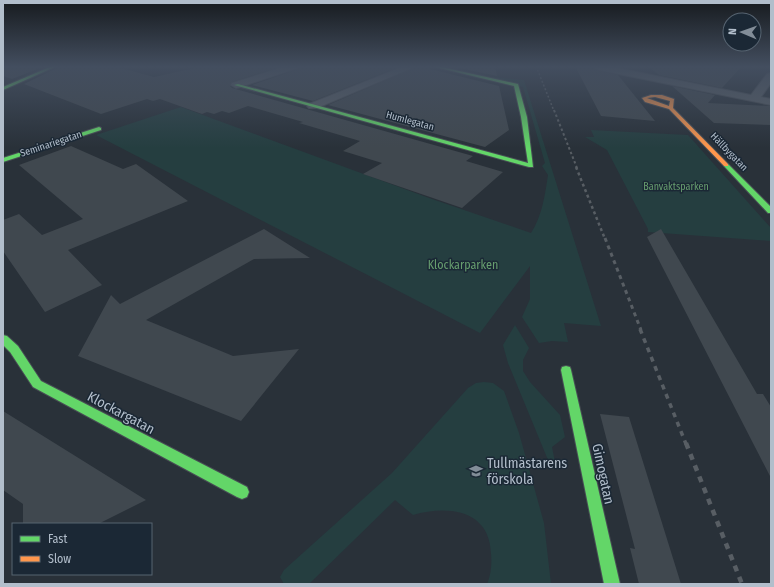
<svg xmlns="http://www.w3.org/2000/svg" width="774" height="587" font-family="'Fira Sans Condensed',sans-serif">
  <rect width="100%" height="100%" fill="#293139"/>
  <!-- green -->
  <path fill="#253e40" d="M 491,77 L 524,80 L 601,326 L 564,323 L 568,342 L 552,341 L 539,343 L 522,317 L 530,299 L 530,266 L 480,333 L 96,135 L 181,107 L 429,198 L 531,233 C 542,216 545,195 548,175 L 542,166 L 545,163 L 523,87 Z
    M 591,130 L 688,135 L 771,228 L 771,241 L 648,232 L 648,229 L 607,150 L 585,137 L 594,137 Z
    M 515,325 L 529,348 L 523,360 L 523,371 L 530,382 L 560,415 L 565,437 L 552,447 L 555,462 L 548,460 L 508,363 L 503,345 Z
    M 484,382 L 493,383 L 504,391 L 519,433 L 544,523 L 551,584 L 487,584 C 491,575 492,564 491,554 C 490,509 447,505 413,515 L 395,500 L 309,584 L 284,584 L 280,577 L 284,570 L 392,473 L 468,388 L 476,383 Z"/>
  <!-- building -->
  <path fill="#40484f" d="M 3,66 L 45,66 L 12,79 L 3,76 Z
    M 61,66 L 114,66 L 154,77 L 204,66 L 222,66 L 231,68 L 239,66 L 282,66 L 232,82 L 230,86 L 232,88 L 473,156 L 466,161 L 503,172 L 462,208 L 363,174 L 382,163 L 343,151 L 360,141 L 299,123 L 303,122 L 248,106 L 229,113 L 222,111 L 214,114 L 207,112 L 202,114 L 160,99 L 153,101 L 147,99 L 101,114 L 24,84 Z
    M 301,66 L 401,66 L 313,101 L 252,85 L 298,69 Z
    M 418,66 L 427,66 L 430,69 L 499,86 L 509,130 L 485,147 L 328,105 Z
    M 450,66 L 495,66 L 497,76 Z
    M 575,66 L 594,66 L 596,70 L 618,75 L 655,121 L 601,116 Z
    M 648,66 L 742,66 L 722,88 L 659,75 Z
    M 672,86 L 715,95 L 708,103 L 771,106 L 771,125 L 714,123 Z
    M 71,146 L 123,169 L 136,164 L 188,201 L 68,250 L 102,285 L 45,312 L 3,251 L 3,220 L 19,214 L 42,235 L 83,219 L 19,165 Z
    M 264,229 L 310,258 L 254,259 L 146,320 L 233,356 L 299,349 L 241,421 L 78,356 L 111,295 L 120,304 Z
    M 661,229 L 757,394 L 763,394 L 771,407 L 771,478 L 647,237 Z
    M 3,411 L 146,500 L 98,524 L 23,524 L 23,504 L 3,490 Z
    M 600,414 L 629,417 L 681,584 L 639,584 L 630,548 L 635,549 Z"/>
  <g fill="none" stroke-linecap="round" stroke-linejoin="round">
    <!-- street casing -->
    <g stroke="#474d54" stroke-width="2">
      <path id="street" d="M 286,66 L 300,66 L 298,68 L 240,87 L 236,88 L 231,85 L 232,83 Z
        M 404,66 L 417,66 L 317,108 L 309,108 L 307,106 L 309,104 Z
        M 595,66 L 607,66 L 751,95 L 767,74 L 771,73 L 771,83 L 761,97 L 771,99 L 771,105 L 599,70 L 596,69 Z"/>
    </g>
    <!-- fast casing -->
    <g stroke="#474d54" stroke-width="2">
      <path id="fast" d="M 52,66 L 57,66 L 3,90 L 3,87 Z
        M 431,66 L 437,66 L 518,84 L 527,117 L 533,167 L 529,167 L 234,85 L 238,84 L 528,163 L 521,117 L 514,86 Z
        M 99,127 L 101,128 L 101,130 L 3,162 L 3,158 Z
        M 724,164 L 728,164 L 771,207 L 771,213 L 768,213 L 724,166 Z
        M 3,335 L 7,336 L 18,346 L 41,381 L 247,487 L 249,492 L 247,497 L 242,499 L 237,497 L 33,387 L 10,352 L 3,345 Z
        M 566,366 L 570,367 L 571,370 L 620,584 L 604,584 L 561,370 L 562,367 Z"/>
    </g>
    <!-- slow casing -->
    <g stroke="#474d54" stroke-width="2">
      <path id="slow" d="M 651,95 L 662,95 L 674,99 L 673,108 L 728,164 L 728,166 L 724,166 L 669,109 L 645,102 L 642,98 ZM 655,97 L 670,101 L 669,106 L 647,98 Z"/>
    </g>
    <!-- street -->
    <use href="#street" fill="#596067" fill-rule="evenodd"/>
    <!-- fast -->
    <use href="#fast" fill="#63d668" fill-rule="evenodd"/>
    <!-- slow -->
    <use href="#slow" fill="#ff974d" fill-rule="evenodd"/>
    <!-- rail-far5 -->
    <path stroke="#585e64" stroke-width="1.5" stroke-dasharray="2 2" stroke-linecap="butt" d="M 536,66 L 554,111"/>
    <!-- rail-far4 -->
    <path stroke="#585e64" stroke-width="2" stroke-dasharray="2.5 2.5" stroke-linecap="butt" d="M 554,110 L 577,168"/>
    <!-- rail-far3 -->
    <path stroke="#585e64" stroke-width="2.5" stroke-dasharray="3 3" stroke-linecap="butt" d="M 576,167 L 605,239"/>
    <!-- rail-far2 -->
    <path stroke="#585e64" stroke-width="3" stroke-dasharray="4 4" stroke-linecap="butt" d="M 605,238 L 641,330"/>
    <!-- rail-far1 -->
    <path stroke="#585e64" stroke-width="3.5" stroke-dasharray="5 5" stroke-linecap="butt" d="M 640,329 L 686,444"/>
    <!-- rail -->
    <path stroke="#585e64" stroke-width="4.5" stroke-dasharray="6 6" stroke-linecap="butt" d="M 686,443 L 742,584"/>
  </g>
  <!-- sky -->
  <linearGradient id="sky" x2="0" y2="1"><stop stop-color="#171b1f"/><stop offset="0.45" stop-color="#434e5f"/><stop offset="1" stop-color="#434e5f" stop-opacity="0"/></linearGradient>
  <rect width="774" height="148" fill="url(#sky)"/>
  <!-- icons -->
  <defs>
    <g id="school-bare" transform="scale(1.08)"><path d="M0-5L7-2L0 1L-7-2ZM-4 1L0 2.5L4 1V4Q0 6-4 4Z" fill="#828d98" stroke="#1b2835" stroke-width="2.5" paint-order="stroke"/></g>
  </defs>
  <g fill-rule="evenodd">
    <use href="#school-bare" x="476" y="471"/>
  </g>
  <g text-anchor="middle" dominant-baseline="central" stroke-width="3" stroke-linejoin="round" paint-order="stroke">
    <!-- far-street labels -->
    <g font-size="10" fill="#b2becb" stroke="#1b2835">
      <text transform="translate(410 121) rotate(15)">Humlegatan</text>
      <text transform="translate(51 144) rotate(-18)">Seminariegatan</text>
      <text transform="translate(729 152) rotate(46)">Hällbygatan</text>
    </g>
    <!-- far-park labels -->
    <g font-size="10" fill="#679e6f" stroke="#1b2835">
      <text x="676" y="187">Banvaktsparken</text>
    </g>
    <!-- park labels -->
    <g font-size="12" fill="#679e6f" stroke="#1b2835">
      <text x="463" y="265">Klockarparken</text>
    </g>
    <!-- near-street labels -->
    <g font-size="14" fill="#b2becb" stroke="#1b2835">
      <text transform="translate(121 413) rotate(28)">Klockargatan</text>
      <text transform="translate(603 474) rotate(78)">Gimogatan</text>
    </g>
    <!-- near-poi labels -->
    <g font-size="14" fill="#b2becb" stroke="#1b2835" text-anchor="start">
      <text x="487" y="463">Tullmästarens<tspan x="487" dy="16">förskola</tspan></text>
    </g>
  </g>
  <!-- border -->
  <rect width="774" height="587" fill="none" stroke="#b2becb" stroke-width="8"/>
  <!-- legend -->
  <rect x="12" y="523" width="140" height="52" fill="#1b2835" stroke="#576471"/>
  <rect x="20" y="536" width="20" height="6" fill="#63d668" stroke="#576471"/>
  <text x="48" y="543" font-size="12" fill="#b2becb">Fast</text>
  <rect x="20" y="556" width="20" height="6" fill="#ff974d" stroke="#576471"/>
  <text x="48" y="563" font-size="12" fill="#b2becb">Slow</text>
  <!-- north arrow -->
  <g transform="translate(742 32) rotate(272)"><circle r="19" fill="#1b2835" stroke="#576471"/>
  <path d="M0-3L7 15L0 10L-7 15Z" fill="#828d98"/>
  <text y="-6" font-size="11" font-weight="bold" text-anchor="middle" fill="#b2becb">N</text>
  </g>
</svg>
